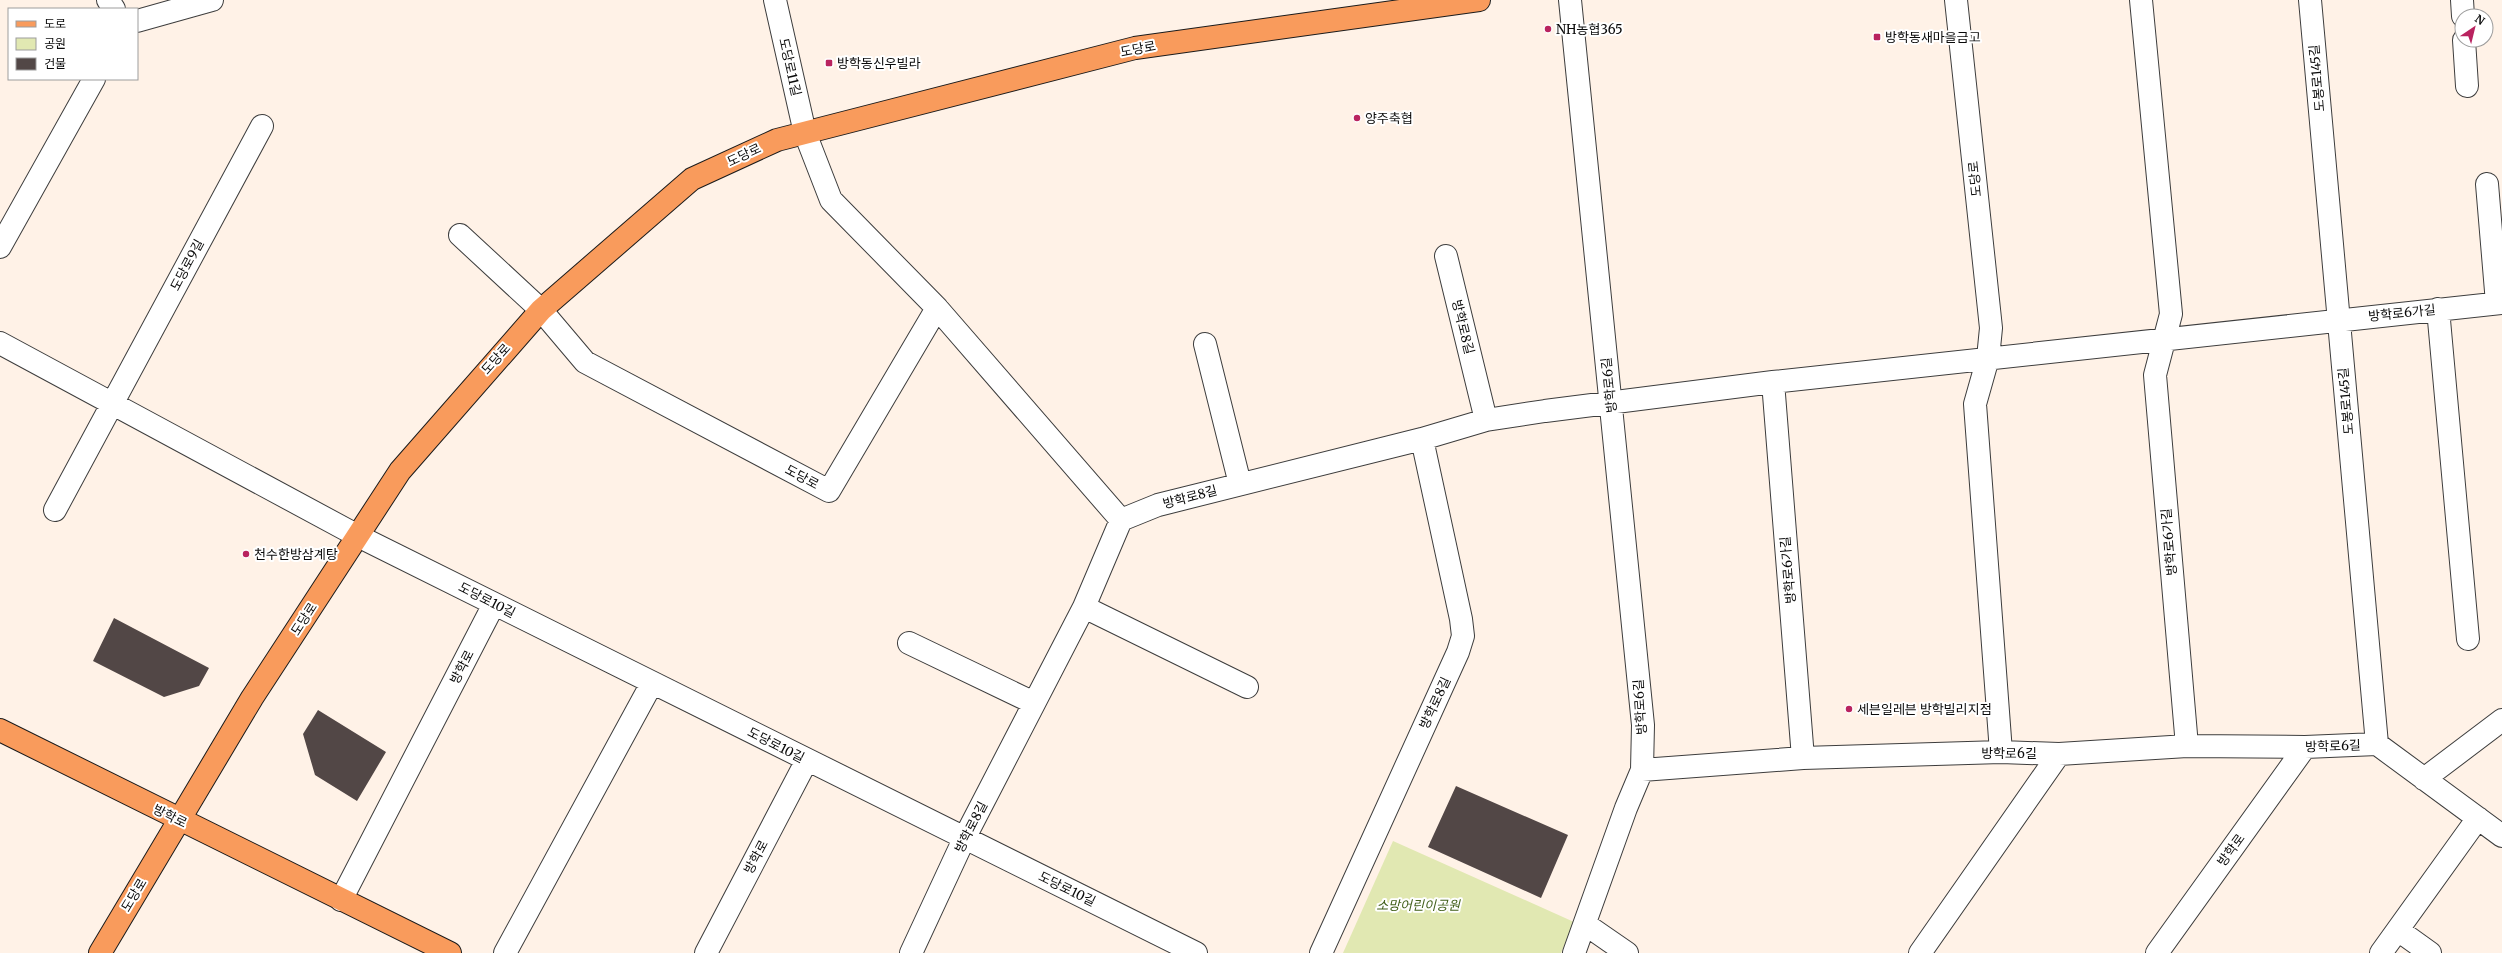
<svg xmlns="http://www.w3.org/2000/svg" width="2502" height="953" font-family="Merriweather,'Noto Sans KR',serif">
  <rect width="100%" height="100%" fill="#fff2e7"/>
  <!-- green -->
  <path fill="#e1e8b2" d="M 1393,841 L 1574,922 L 1561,953 L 1343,953 Z"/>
  <!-- building -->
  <path fill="#524746" d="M 114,618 L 209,668 L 199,686 L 164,697 L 93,661 Z
    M 318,710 L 386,752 L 357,801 L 315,775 L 303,734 Z
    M 1456,786 L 1568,835 L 1541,898 L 1428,847 Z"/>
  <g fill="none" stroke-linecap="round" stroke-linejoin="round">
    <!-- minor casing -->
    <g stroke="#3d3d3d" stroke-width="24">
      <path id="minor" d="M 108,0 L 114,9
        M 775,0 L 805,133 L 831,200 L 937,308 L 1121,520
        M 1570,0 L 1643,725 L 1642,770 L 1626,808 L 1574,953
        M 1956,0 L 1991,328 L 1988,358 L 1975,404 L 2001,752
        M 2141,0 L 2171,314 L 2155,375 L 2187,746
        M 2310,0 L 2377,744 L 2502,836
        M 2462,0 L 2463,16
        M 137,21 L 212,0
        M 2464,40 L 2467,86
        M 2487,184 L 2497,303
        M 460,235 L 541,310 L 585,362 L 829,491 L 937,308
        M 0,247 L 94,79
        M 1446,256 L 1486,420
        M 2438,309 L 2468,639
        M 0,343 L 358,536 L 1196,953
        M 1205,344 L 1240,484
        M 1773,382 L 1803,758
        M 55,510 L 262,126
        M 1084,607 L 1247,687
        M 909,643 L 1034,703
        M 1642,770 L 1803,758 L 2001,752 L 2059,754 L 2187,746 L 2305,747 L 2377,744
        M 2424,779 L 2502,720
        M 341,900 L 494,604
        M 1585,924 L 1627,953
        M 2398,930 L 2430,953
        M 505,953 L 652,683
        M 706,953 L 807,760
        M 911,953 L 964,839 L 1084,607 L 1121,520 L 1158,505 L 1422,439 L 1486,420 L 1545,411 L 1773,382 L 2502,303
        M 1321,953 L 1458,652 L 1463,636 L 1461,619 L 1422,439
        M 1920,953 L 2059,754
        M 2157,953 L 2305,747
        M 2381,953 L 2478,818"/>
    </g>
    <!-- major casing -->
    <g stroke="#1b1b1b" stroke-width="24">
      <path id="major" d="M 0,730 L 450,953
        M 100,953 L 252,698 L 400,471 L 541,310 L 692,179 L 777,140 L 1135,48 L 1479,0"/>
    </g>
    <!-- minor -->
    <use href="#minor" stroke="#fff" stroke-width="22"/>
    <!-- major -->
    <use href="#major" stroke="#f99b5c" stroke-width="22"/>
  </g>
  <!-- markers -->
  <g fill="#b9235f" stroke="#fff" stroke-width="1.5">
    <circle cx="1548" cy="29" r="4"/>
    <rect x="1873" y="33" width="8" height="8" rx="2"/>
    <rect x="825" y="59" width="8" height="8" rx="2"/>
    <circle cx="1357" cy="118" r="4"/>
    <circle cx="246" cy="554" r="4"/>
    <circle cx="1849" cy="709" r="4"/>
  </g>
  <g text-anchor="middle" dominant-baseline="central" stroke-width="4" stroke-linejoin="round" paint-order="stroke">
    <!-- poi labels -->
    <g font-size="13" fill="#0a0a0a" stroke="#fff" text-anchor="start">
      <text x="1556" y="29">NH농협365</text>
      <text x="1885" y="37">방학동새마을금고</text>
      <text x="837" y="63">방학동신우빌라</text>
      <text x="1365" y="118">양주축협</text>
      <text x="254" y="554">천수한방삼계탕</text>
      <text x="1857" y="709">세븐일레븐 방학빌리지점</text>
    </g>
    <!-- street labels -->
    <g font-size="13" fill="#0a0a0a" stroke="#fff">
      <text transform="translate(1138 49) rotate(-11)">도당로</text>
      <text transform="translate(790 67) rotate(77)">도당로11길</text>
      <text transform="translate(2317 78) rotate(-95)">도봉로145길</text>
      <text transform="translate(744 155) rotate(-25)">도당로</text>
      <text transform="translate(1975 179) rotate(-96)">도당로</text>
      <text transform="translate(187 265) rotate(-62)">도당로9길</text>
      <text transform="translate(2402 313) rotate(-6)">방학로6가길</text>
      <text transform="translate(1463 327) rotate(76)">방학로8길</text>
      <text transform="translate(496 359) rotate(-48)">도당로</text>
      <text transform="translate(1609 385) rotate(-96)">방학로6길</text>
      <text transform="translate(2346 401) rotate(-95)">도봉로145길</text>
      <text transform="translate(802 477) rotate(28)">도당로</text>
      <text transform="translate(1190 497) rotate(-15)">방학로8길</text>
      <text transform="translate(2169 542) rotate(-95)">방학로6가길</text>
      <text transform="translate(1788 570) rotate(-95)">방학로6가길</text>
      <text transform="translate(487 600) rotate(27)">도당로10길</text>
      <text transform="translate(304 619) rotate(-57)">도당로</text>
      <text transform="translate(462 667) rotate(-63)">방학로</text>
      <text transform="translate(1435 703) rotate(-65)">방학로8길</text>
      <text transform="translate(1640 707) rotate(-94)">방학로6길</text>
      <text transform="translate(776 745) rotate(27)">도당로10길</text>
      <text transform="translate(2333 746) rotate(-2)">방학로6길</text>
      <text x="2009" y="753">방학로6길</text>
      <text transform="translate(170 816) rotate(26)">방학로</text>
      <text transform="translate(971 827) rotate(-63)">방학로8길</text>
      <text transform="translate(2231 850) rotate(-54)">방학로</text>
      <text transform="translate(756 857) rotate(-62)">방학로</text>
      <text transform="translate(1067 889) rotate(26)">도당로10길</text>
      <text transform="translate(134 895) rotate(-59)">도당로</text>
    </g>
    <!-- park labels -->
    <g font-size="13" font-style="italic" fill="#42601b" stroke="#fff">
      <text x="1418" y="905">소망어린이공원</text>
    </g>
  </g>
  <!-- legend -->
  <rect x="8" y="8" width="130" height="72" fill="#ffffff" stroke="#9d9d9d"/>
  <rect x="16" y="21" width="20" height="6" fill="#f99b5c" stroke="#9d9d9d"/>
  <text x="44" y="28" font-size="12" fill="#0a0a0a">도로</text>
  <rect x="16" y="38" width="20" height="12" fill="#e1e8b2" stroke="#9d9d9d"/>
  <text x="44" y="48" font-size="12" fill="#0a0a0a">공원</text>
  <rect x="16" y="58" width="20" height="12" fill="#524746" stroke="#9d9d9d"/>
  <text x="44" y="68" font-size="12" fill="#0a0a0a">건물</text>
  <!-- north arrow -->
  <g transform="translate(2474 28) rotate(35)"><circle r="19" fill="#ffffff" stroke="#9d9d9d"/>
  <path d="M0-3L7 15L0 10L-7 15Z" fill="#b9235f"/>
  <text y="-6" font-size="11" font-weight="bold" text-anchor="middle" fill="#0a0a0a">N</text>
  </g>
</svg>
